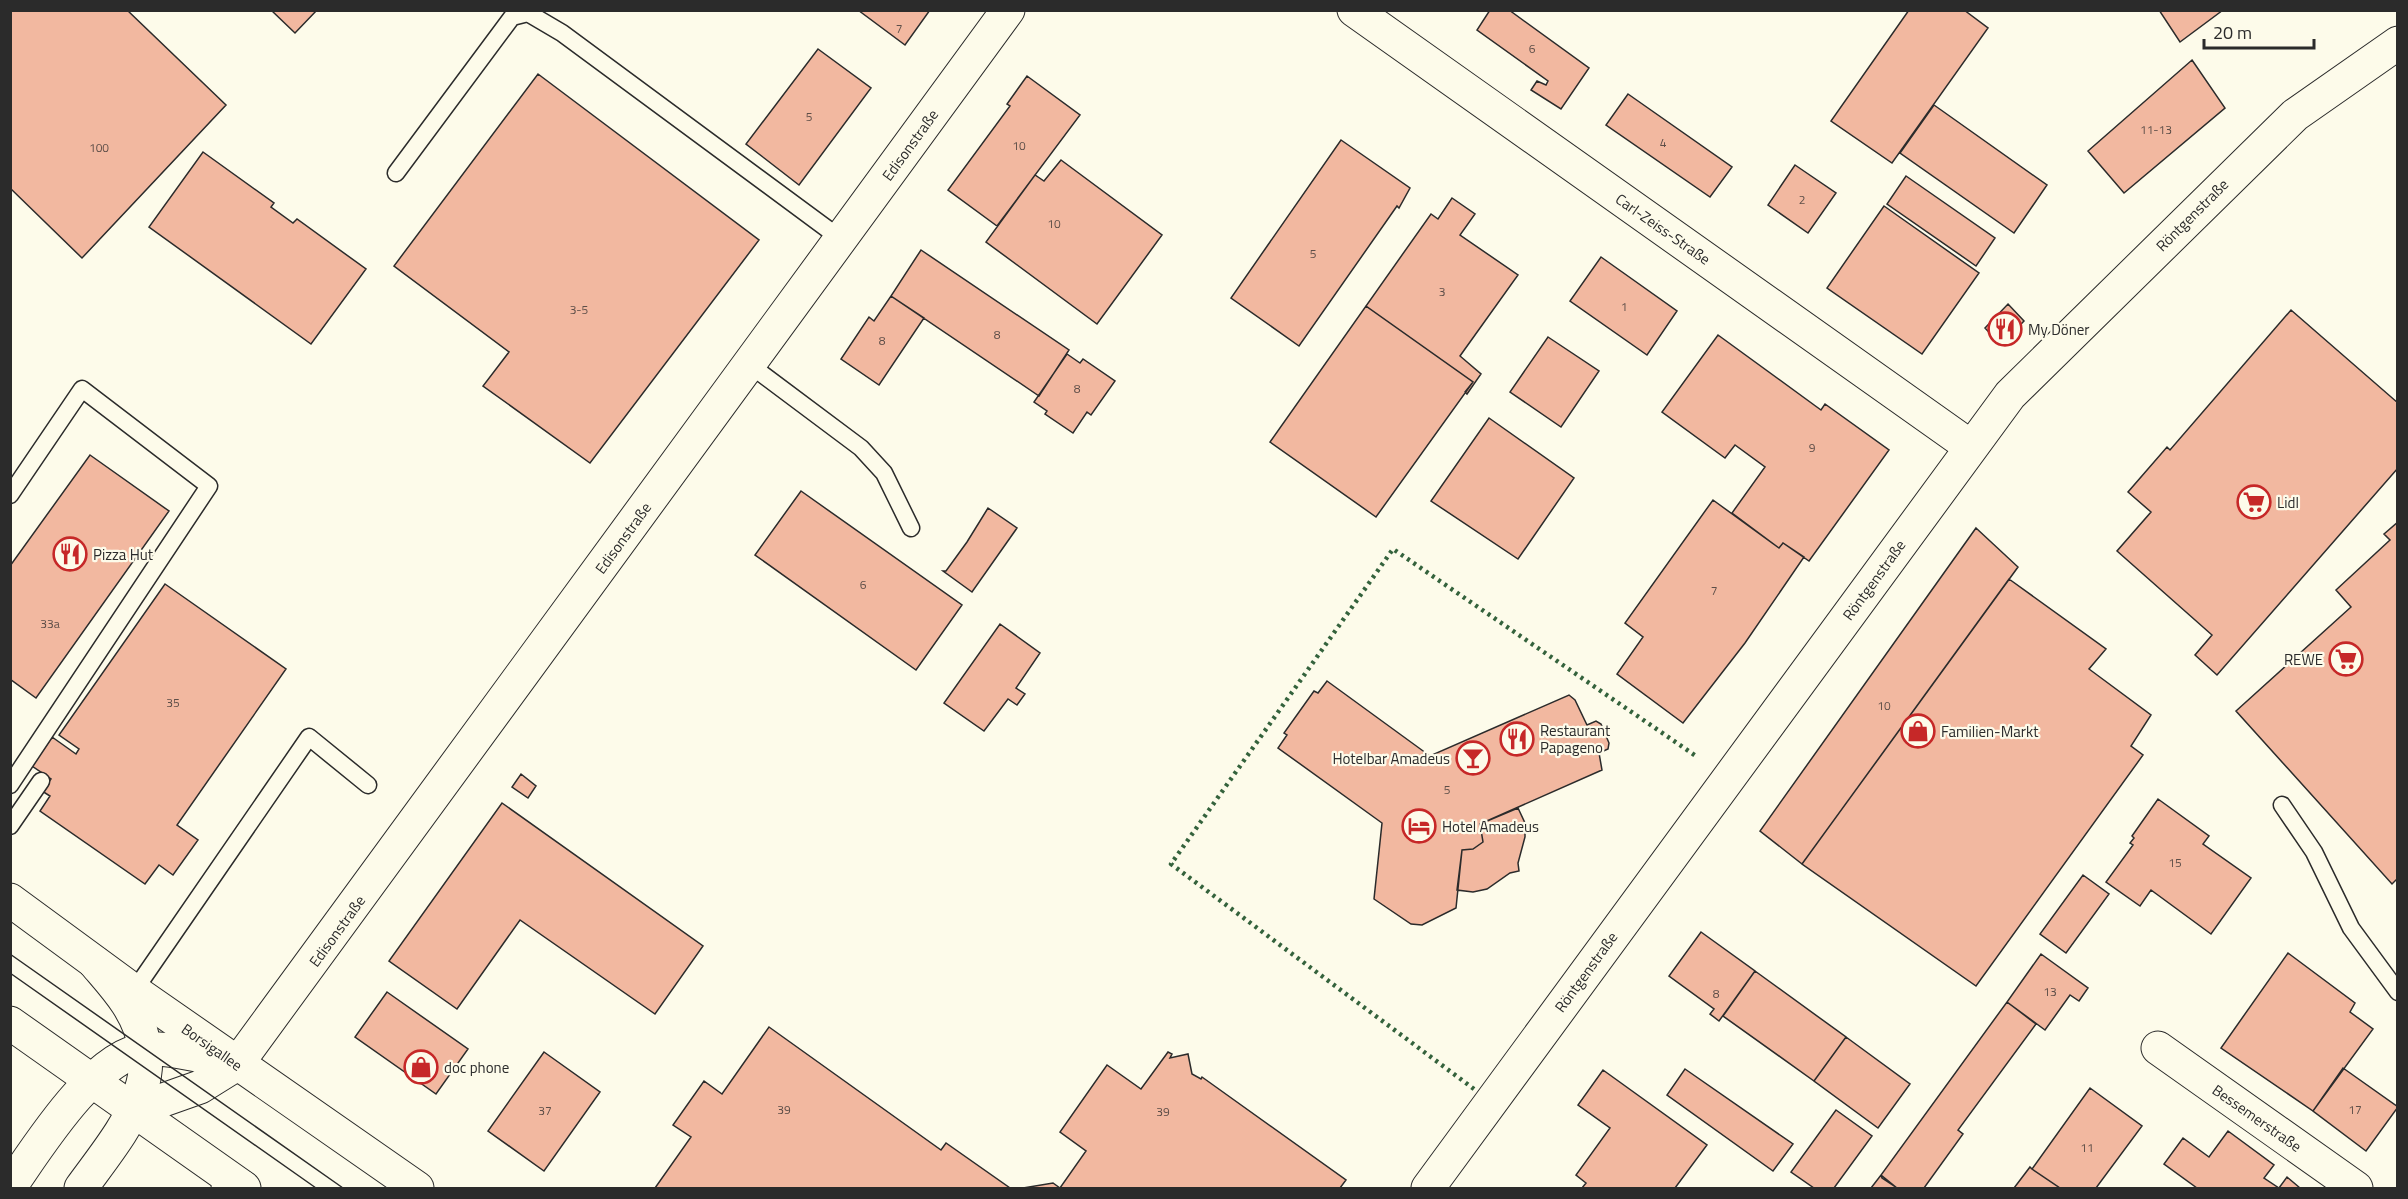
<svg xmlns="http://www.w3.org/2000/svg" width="2408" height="1199" font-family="'Titillium Web',sans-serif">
  <rect width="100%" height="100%" fill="#fdfbea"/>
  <!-- building -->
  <path fill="#f2b8a0" stroke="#2b2b2b" stroke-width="1.5" d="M 10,10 L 127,10 L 226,105 L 82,258 L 10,188 Z
    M 271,10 L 317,10 L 295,33 Z
    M 858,10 L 930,10 L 905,45 Z
    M 1490,10 L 1509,10 L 1589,68 L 1561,109 L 1531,90 L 1537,81 L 1546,85 L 1548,81 L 1477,30 Z
    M 1909,10 L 1964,10 L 1988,28 L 1892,163 L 1831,121 Z
    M 2159,10 L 2223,10 L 2180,42 Z
    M 818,49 L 871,88 L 799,185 L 746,144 Z
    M 2192,60 L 2225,108 L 2124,193 L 2088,151 Z
    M 538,74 L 759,240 L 590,463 L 483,386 L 509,352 L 394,266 Z
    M 1027,76 L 1080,115 L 997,226 L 948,190 L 1010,106 L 1007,104 Z
    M 1628,94 L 1732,167 L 1710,197 L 1606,125 Z
    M 1934,105 L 2047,185 L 2014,233 L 1900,153 Z
    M 1341,140 L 1410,188 L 1399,208 L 1397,206 L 1299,346 L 1231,298 Z
    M 203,152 L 274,203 L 271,207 L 293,223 L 297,219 L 366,269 L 311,344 L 149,227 Z
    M 1061,160 L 1162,235 L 1097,324 L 986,242 L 1035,175 L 1044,181 Z
    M 1795,165 L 1836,193 L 1808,233 L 1768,205 Z
    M 1906,176 L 1995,238 L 1976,266 L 1887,204 Z
    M 1452,198 L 1475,214 L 1460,235 L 1518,275 L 1460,356 L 1481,374 L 1467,394 L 1465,392 L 1473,382 L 1366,306 L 1431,214 L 1438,219 Z
    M 1884,206 L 1979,273 L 1922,354 L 1827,288 Z
    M 921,250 L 1069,350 L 1039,396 L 891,296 Z
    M 1601,257 L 1677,311 L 1647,355 L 1570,301 Z
    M 891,296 L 924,318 L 879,385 L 841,359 L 869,317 L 874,321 Z
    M 2008,304 L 2024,321 L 2001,345 L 1985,328 Z
    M 1366,306 L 1473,382 L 1376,517 L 1270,442 Z
    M 2291,310 L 2398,403 L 2398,468 L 2217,675 L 2195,655 L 2212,635 L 2117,551 L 2151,512 L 2128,492 L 2167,447 L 2170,450 Z
    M 1718,335 L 1821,410 L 1825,404 L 1889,450 L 1809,561 L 1783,543 L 1779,548 L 1732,513 L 1765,467 L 1735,445 L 1725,458 L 1662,412 Z
    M 1548,337 L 1599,371 L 1561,427 L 1510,392 Z
    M 1067,354 L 1080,363 L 1083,359 L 1115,381 L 1091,415 L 1087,412 L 1073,433 L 1045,414 L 1047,411 L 1034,402 Z
    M 1489,418 L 1574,478 L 1518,559 L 1431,501 Z
    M 90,455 L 169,511 L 36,698 L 10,679 L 10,566 Z
    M 801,491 L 962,605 L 916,670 L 755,555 Z
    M 1713,500 L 1779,548 L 1783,543 L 1804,557 L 1745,643 L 1683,723 L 1617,674 L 1643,637 L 1625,623 Z
    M 988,508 L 1017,528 L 972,592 L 943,571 L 946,571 L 967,542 Z
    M 2398,522 L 2398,878 L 2392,884 L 2236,711 L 2351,607 L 2336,590 L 2390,540 L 2384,534 Z
    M 1976,528 L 2018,567 L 1802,864 L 1760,831 Z
    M 2009,579 L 2106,649 L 2089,669 L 2151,715 L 2131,746 L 2143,755 L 1976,986 L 1802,864 Z
    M 165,584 L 286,669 L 177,825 L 198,840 L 173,875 L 159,865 L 145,884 L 40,811 L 50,796 L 42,791 L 51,779 L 32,766 L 52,737 L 76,754 L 79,749 L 59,735 Z
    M 1000,624 L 1040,653 L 1016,688 L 1025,694 L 1017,705 L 1008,699 L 984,731 L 944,703 Z
    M 1327,681 L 1430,756 L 1569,695 L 1575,700 L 1587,725 L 1596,721 L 1601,724 L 1609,743 L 1608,749 L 1599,753 L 1602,770 L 1480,824 L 1483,842 L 1473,849 L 1462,850 L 1456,908 L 1422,925 L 1411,924 L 1374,899 L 1382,823 L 1278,748 L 1287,735 L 1284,733 L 1314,691 L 1318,693 Z
    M 521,774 L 536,786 L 528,798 L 512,787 Z
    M 2158,799 L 2209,836 L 2203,844 L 2251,878 L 2211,934 L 2151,890 L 2140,906 L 2106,882 L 2133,845 L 2130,843 L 2134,838 L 2132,836 Z
    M 502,803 L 703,946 L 655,1014 L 520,920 L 457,1009 L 389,961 Z
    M 1518,808 L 1525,823 L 1525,837 L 1518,863 L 1519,871 L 1510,873 L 1487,889 L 1473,892 L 1457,890 L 1462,850 L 1473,849 L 1483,842 L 1480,824 Z
    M 2083,875 L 2109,894 L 2066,953 L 2040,934 Z
    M 1701,932 L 1755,971 L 1719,1021 L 1710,1014 L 1714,1009 L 1669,976 Z
    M 2288,953 L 2355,1003 L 2350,1012 L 2373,1029 L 2313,1111 L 2221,1048 Z
    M 2041,954 L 2088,988 L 2079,1001 L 2070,995 L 2045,1030 L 2007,1002 Z
    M 1755,971 L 1846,1037 L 1814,1081 L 1723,1016 Z
    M 387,992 L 468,1049 L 436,1094 L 355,1037 Z
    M 2007,1002 L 2036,1024 L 1958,1130 L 1963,1134 L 1924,1188 L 1897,1188 L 1881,1175 Z
    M 769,1027 L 941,1150 L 946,1143 L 1010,1188 L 655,1188 L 691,1137 L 673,1125 L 704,1081 L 722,1094 Z
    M 1846,1037 L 1910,1084 L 1878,1128 L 1814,1081 Z
    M 544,1052 L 600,1092 L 544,1171 L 488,1131 Z
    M 1168,1052 L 1172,1054 L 1170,1058 L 1188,1054 L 1192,1074 L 1201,1079 L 1202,1077 L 1346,1180 L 1340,1188 L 1023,1188 L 1053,1183 L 1060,1188 L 1086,1151 L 1060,1132 L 1107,1065 L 1141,1089 Z
    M 2343,1068 L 2398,1107 L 2366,1151 L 2313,1111 Z
    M 1685,1069 L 1793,1144 L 1773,1171 L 1667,1095 Z
    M 1603,1070 L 1707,1145 L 1675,1188 L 1582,1188 L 1586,1183 L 1576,1175 L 1610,1128 L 1578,1105 Z
    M 2090,1088 L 2142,1126 L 2096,1188 L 2060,1188 L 2032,1169 Z
    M 1836,1110 L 1872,1136 L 1834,1188 L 1814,1188 L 1791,1172 Z
    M 2228,1131 L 2274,1165 L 2264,1178 L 2279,1188 L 2287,1177 L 2300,1188 L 2197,1188 L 2164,1164 L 2183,1138 L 2209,1157 Z
    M 2030,1167 L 2032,1169 L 2060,1188 L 2014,1188 Z
    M 1881,1175 L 1882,1178 L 1897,1188 L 1871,1188 Z"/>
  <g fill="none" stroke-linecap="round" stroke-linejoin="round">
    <!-- service casing -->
    <g stroke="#2b2b2b" stroke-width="19">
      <path id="service" d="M 396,173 L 512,17 L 528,13 L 562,33 L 841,239
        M 750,365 L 861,448 L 884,473 L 911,528
        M 10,495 L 82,389 L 209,486 L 10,785
        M 2282,805 L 2314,852 L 2351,928 L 2398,992
        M 10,826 L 41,781
        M 134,991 L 309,737 L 368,785"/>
    </g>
    <!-- minor casing -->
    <g stroke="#2b2b2b" stroke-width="35">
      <path id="minor" d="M 1354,10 L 1971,447
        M 2158,1048 L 2356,1188
        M 237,1064 L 1008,10
        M 1428,1188 L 2010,395 L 2295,115 L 2398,43"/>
    </g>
    <!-- secondary casing -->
    <g stroke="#2b2b2b" stroke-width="35">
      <path id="secondary" d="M 10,900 L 134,991 L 417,1188
        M 10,1023 L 244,1188
        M 135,1110 L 200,1087 L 237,1064"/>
    </g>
    <!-- motorway casing -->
    <g stroke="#2b2b2b" stroke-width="35">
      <path id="motorway" d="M 10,1187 C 38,1147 94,1055 147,1049 C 170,1047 213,1059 237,1064
        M 81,1188 C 123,1130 174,1075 127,1003 C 118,989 106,976 95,963
        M 228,1188 L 242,1187"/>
    </g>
    <!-- service -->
    <use href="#service" stroke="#fdfbea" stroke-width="16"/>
    <!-- minor -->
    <use href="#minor" stroke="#fdfbea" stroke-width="33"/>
    <!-- secondary -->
    <use href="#secondary" stroke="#fdfbea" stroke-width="33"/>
    <!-- motorway -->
    <use href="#motorway" stroke="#fdfbea" stroke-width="33"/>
    <!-- tram -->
    <path stroke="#2b2b2b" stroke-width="1.5" d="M 10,954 L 343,1188
      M 10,973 L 316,1188"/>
    <!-- hedge -->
    <path stroke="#34623c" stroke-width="4.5" stroke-dasharray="3 4.5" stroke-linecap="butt" d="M 1474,1089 L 1171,864 L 1393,549 L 1696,756"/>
  </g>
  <!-- icons -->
  <defs>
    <g id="restaurant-ring" transform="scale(1.725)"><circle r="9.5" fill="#fdfbea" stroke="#c62828" stroke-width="1.5"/><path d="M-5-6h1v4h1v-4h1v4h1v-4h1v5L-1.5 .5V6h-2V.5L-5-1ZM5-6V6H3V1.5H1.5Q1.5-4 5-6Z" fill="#c62828"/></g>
    <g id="supermarket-ring" transform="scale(1.725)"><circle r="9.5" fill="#fdfbea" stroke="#c62828" stroke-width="1.5"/><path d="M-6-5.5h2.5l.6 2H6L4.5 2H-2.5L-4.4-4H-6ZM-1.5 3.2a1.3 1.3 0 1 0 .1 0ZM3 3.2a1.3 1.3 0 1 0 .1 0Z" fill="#c62828"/></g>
    <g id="shop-ring" transform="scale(1.725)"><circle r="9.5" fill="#fdfbea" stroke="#c62828" stroke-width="1.5"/><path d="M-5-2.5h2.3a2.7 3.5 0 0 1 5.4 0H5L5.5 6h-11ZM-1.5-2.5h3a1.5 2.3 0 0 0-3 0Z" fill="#c62828"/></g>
    <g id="bar-ring" transform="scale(1.725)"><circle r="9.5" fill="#fdfbea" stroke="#c62828" stroke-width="1.5"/><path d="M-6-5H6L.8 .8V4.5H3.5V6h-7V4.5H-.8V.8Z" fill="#c62828"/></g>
    <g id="hotel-ring" transform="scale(1.725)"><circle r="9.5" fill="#fdfbea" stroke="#c62828" stroke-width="1.5"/><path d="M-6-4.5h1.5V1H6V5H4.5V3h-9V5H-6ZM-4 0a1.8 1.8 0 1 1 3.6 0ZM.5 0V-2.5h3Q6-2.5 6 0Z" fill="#c62828"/></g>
  </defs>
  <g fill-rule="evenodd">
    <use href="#restaurant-ring" x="2005" y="329"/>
    <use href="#supermarket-ring" x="2254" y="502"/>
    <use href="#restaurant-ring" x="70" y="554"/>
    <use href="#supermarket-ring" x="2346" y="659"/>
    <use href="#shop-ring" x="1918" y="731"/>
    <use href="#restaurant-ring" x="1517" y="739"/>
    <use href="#bar-ring" x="1473" y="758"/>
    <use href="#hotel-ring" x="1419" y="826"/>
    <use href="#shop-ring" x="421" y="1067"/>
  </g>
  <g text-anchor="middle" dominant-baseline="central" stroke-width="4.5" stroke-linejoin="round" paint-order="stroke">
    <!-- number labels -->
    <g font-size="12" fill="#5d4e48">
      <text x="899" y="28">7</text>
      <text x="1532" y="48">6</text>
      <text x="809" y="116">5</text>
      <text x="2156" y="129">11-13</text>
      <text x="1663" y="142">4</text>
      <text x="1019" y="145">10</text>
      <text x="99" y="147">100</text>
      <text x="1802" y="199">2</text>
      <text x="1054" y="223">10</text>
      <text x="1313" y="253">5</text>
      <text x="1442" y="291">3</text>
      <text x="1624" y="306">1</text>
      <text x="579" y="309">3-5</text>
      <text x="997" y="334">8</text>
      <text x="882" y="340">8</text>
      <text x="1077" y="388">8</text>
      <text x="1812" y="447">9</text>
      <text x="863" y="584">6</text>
      <text x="1714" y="590">7</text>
      <text x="50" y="623">33a</text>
      <text x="173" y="702">35</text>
      <text x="1884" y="705">10</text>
      <text x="1447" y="789">5</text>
      <text x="2175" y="862">15</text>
      <text x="2050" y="991">13</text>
      <text x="1716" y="993">8</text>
      <text x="784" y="1109">39</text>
      <text x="2355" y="1109">17</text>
      <text x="545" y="1110">37</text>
      <text x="1163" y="1111">39</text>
      <text x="2087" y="1147">11</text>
    </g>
    <!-- street labels -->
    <g font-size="15" fill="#2b2b2b" stroke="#fdfbea">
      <text transform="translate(910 145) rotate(-54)">Edisonstraße</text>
      <text transform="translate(2192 215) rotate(-45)">Röntgenstraße</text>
      <text transform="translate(1663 229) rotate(35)">Carl-Zeiss-Straße</text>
      <text transform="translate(623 538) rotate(-54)">Edisonstraße</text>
      <text transform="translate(1874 580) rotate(-54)">Röntgenstraße</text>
      <text transform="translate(337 931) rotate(-54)">Edisonstraße</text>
      <text transform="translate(1586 972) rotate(-54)">Röntgenstraße</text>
      <text transform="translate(212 1047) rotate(35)">Borsigallee</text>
      <text transform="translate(2257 1118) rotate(35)">Bessemerstraße</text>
    </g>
    <!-- poi labels -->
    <g font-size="15" fill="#2b2b2b" stroke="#fdfbea" text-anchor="start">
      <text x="2028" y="329">My Döner</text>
      <text x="2277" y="502">Lidl</text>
      <text x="93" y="554">Pizza Hut</text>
      <text x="2323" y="659" text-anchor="end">REWE</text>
      <text x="1540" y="730">Restaurant<tspan x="1540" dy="17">Papageno</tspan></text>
      <text x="1941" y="731">Familien-Markt</text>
      <text x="1450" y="758" text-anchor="end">Hotelbar Amadeus</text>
      <text x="1442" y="826">Hotel Amadeus</text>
      <text x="444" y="1067">doc phone</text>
    </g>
  </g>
  <!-- border -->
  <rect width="2408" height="1199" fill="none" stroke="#2b2b2b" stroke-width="24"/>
  <!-- scale -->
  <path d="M2204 39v9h110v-9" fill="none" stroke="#2b2b2b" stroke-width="3"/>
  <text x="2213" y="39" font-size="18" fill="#2b2b2b" stroke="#fdfbea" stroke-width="4.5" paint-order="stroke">20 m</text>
</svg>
